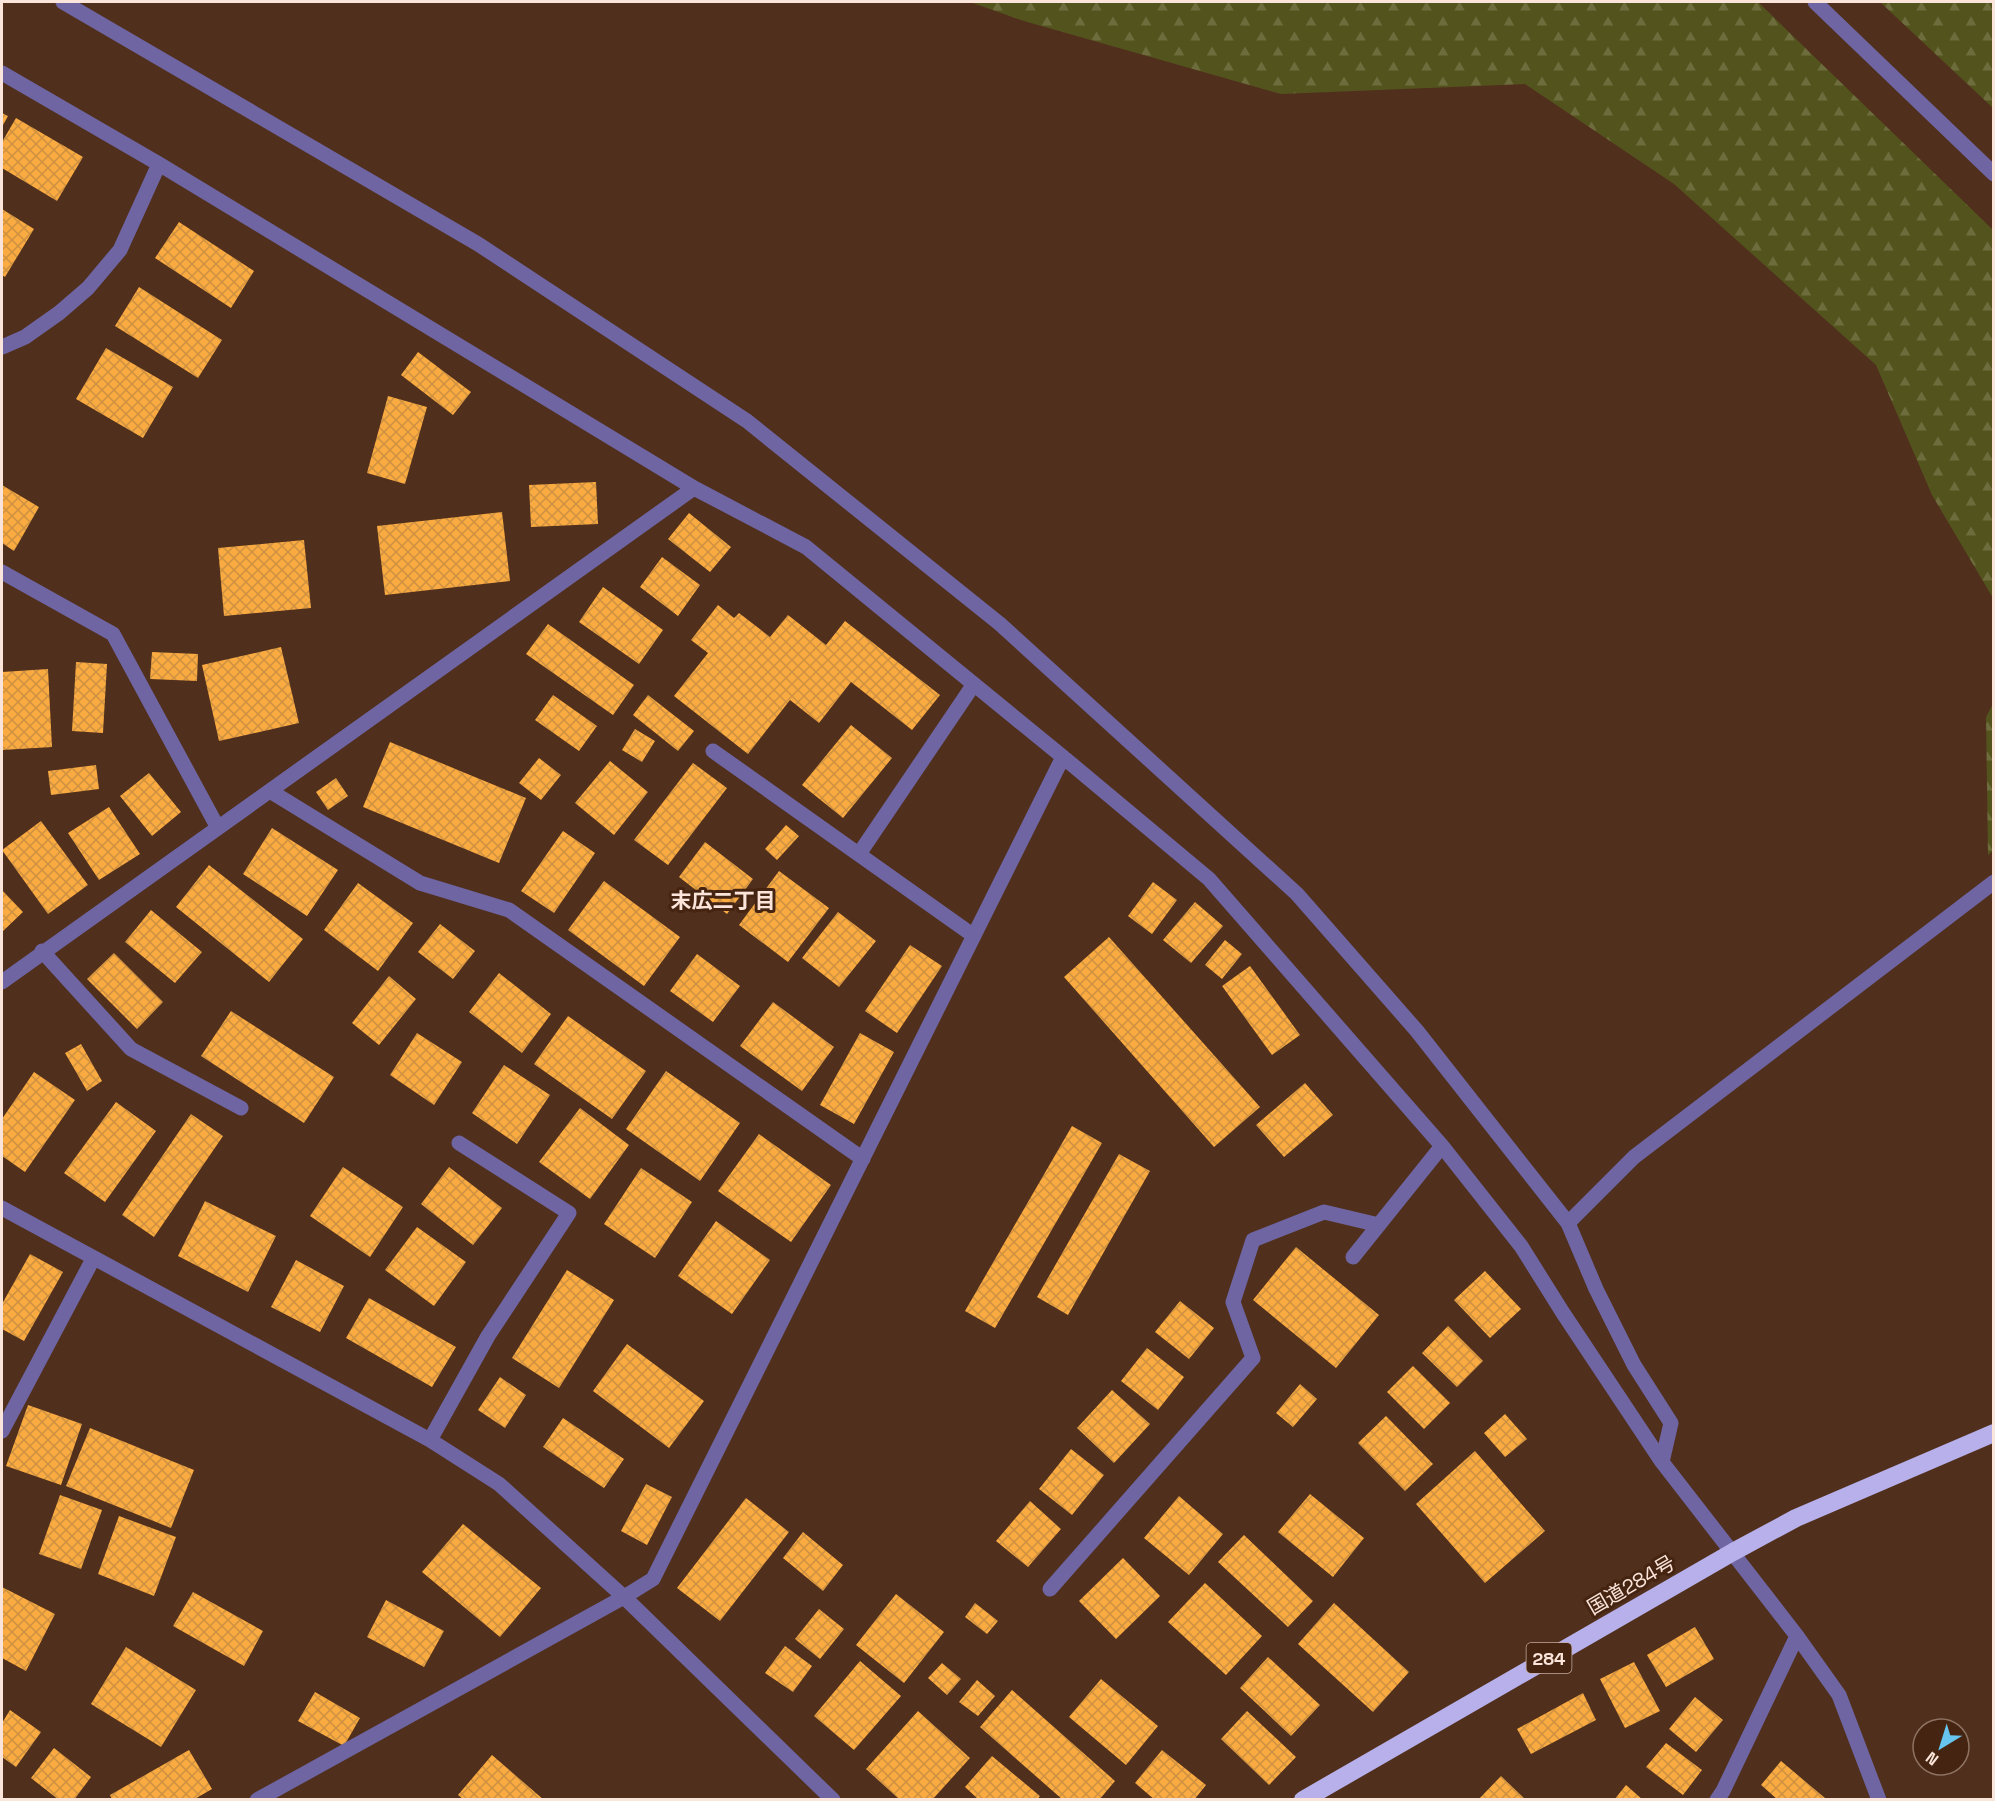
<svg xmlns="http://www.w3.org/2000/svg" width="1995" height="1801" font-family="'Space Grotesk','Noto Sans JP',sans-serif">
  <defs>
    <pattern id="forest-firs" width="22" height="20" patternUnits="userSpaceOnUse" patternTransform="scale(1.5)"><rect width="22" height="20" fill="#53541d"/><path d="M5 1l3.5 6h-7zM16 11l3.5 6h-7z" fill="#6d6c3d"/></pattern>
    <pattern id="building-cross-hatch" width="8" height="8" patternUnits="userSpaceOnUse" patternTransform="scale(1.5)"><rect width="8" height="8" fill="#f9aa41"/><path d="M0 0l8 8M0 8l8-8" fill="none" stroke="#ce9141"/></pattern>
  </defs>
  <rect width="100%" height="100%" fill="#502f1c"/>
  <!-- forest -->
  <path fill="url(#forest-firs)" d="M 970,2 L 1758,2 L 1993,230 L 1993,598 L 1932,495 L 1876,365 L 1674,184 L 1525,84 L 1281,94 L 1024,21 Z
    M 1880,2 L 1993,2 L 1993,108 Z
    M 1993,704 L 1994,850 L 1988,855 L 1986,717 Z"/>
  <!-- building -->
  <path fill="url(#building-cross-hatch)" d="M 2,113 L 8,116 L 2,127 Z
    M 16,118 L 83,157 L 57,201 L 2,168 L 2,142 Z
    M 2,209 L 34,229 L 5,277 L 2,275 Z
    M 179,222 L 254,271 L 231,308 L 155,258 Z
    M 139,287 L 222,340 L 198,378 L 115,326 Z
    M 106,348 L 173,387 L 143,438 L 76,399 Z
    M 418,352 L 471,392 L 453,415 L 401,375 Z
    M 388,396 L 427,407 L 405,484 L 367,473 Z
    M 596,482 L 598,524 L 531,527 L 529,485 Z
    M 2,485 L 39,507 L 14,551 L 2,543 Z
    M 502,512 L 510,581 L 385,595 L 377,526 Z
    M 689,513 L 731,547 L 710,572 L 668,539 Z
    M 304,540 L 311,608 L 224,616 L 218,548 Z
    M 662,557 L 700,585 L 678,616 L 640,587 Z
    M 603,587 L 663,630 L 639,664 L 579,622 Z
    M 718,605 L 734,618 L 739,613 L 770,637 L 788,615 L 826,645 L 845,621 L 940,695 L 912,730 L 851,682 L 819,723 L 790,700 L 748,754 L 674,696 L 708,653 L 691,640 Z
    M 548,624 L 634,685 L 613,715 L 526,654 Z
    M 281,647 L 299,723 L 219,741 L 202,665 Z
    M 152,652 L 198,654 L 197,681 L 150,679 Z
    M 76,662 L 107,664 L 103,733 L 72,731 Z
    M 48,669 L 52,747 L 2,750 L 2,672 Z
    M 553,695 L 597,726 L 579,751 L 535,720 Z
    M 648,695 L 694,731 L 678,751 L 633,715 Z
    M 851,725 L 892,758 L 843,818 L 802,785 Z
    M 635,729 L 655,741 L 642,762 L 622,750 Z
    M 390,742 L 526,798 L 499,863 L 363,807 Z
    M 539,758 L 561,775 L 541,800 L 519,783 Z
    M 610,761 L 648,792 L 614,835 L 575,803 Z
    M 693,763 L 727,788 L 668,865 L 634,840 Z
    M 96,765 L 99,789 L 51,795 L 48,771 Z
    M 149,773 L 181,812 L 152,836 L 120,796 Z
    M 336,778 L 348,796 L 328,810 L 316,792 Z
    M 109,807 L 140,854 L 99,880 L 68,833 Z
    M 41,821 L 88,885 L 48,914 L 2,850 Z
    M 786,825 L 799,836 L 777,860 L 765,849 Z
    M 272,828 L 338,870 L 307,916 L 243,874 Z
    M 563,831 L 595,853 L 554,913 L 521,891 Z
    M 705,842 L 753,879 L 727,914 L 679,877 Z
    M 209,865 L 303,939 L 269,982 L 176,907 Z
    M 779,871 L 829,908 L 788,962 L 739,925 Z
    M 604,881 L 680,937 L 644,986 L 568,930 Z
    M 1153,882 L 1177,900 L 1152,934 L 1128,916 Z
    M 358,883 L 413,923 L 378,971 L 324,930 Z
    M 2,890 L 23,912 L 2,932 Z
    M 1195,902 L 1223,926 L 1191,963 L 1163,940 Z
    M 151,910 L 202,952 L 175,983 L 125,942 Z
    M 838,912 L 876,941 L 839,987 L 802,958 Z
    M 440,924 L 475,951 L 453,979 L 418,952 Z
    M 1109,937 L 1260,1107 L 1214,1147 L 1064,977 Z
    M 1225,940 L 1242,954 L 1222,979 L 1205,965 Z
    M 910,945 L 942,966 L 897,1033 L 865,1011 Z
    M 114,953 L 163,1002 L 137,1029 L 87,979 Z
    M 697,954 L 740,986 L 713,1022 L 670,991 Z
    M 1250,966 L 1300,1035 L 1272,1055 L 1222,986 Z
    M 499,973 L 551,1014 L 522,1053 L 469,1012 Z
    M 389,976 L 416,999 L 379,1045 L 352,1023 Z
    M 773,1002 L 834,1047 L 802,1091 L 740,1046 Z
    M 231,1011 L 334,1077 L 304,1123 L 201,1056 Z
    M 568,1016 L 646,1071 L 612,1119 L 534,1064 Z
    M 417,1033 L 462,1062 L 434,1105 L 390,1075 Z
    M 860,1033 L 894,1052 L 854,1124 L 820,1105 Z
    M 81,1044 L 102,1081 L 87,1091 L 65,1053 Z
    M 504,1065 L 550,1095 L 517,1144 L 472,1113 Z
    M 666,1071 L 740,1123 L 700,1181 L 626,1129 Z
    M 34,1072 L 75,1100 L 25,1172 L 2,1156 L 2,1119 Z
    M 1305,1083 L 1333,1115 L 1284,1157 L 1256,1125 Z
    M 116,1102 L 156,1131 L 105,1202 L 64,1173 Z
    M 580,1108 L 629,1145 L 590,1199 L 539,1162 Z
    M 191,1114 L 223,1136 L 154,1237 L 122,1215 Z
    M 1072,1126 L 1102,1143 L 995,1328 L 965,1311 Z
    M 759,1134 L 831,1185 L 791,1242 L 718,1191 Z
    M 1119,1154 L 1150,1171 L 1068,1315 L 1037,1297 Z
    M 343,1167 L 403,1207 L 370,1257 L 310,1216 Z
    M 449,1167 L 502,1208 L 473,1245 L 421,1204 Z
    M 641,1168 L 692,1202 L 655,1258 L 604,1224 Z
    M 205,1201 L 276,1236 L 248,1292 L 178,1256 Z
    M 716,1221 L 770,1260 L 732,1314 L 678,1276 Z
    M 417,1227 L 466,1262 L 434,1306 L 385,1270 Z
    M 1296,1247 L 1379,1315 L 1336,1368 L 1253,1300 Z
    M 30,1254 L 63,1272 L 24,1341 L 2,1329 L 2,1304 Z
    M 296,1260 L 344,1286 L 320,1332 L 271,1307 Z
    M 567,1270 L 614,1300 L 559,1388 L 512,1358 Z
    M 1485,1271 L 1521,1309 L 1490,1338 L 1454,1300 Z
    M 369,1298 L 456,1347 L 432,1387 L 346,1338 Z
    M 1180,1301 L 1214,1328 L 1189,1359 L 1155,1332 Z
    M 1448,1326 L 1483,1361 L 1457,1387 L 1422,1353 Z
    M 627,1344 L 704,1401 L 669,1448 L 593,1391 Z
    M 1147,1348 L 1184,1377 L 1158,1410 L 1121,1381 Z
    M 1413,1366 L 1450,1403 L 1424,1429 L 1387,1392 Z
    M 500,1377 L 526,1395 L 505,1428 L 478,1410 Z
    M 1300,1384 L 1317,1399 L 1293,1427 L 1276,1413 Z
    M 1112,1390 L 1150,1424 L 1114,1463 L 1077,1428 Z
    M 28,1405 L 82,1424 L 61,1485 L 6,1466 Z
    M 1505,1414 L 1527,1439 L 1505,1457 L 1484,1433 Z
    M 1386,1416 L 1433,1464 L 1405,1491 L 1358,1443 Z
    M 563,1418 L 624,1459 L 604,1488 L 543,1447 Z
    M 90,1428 L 194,1470 L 171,1528 L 66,1486 Z
    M 1071,1449 L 1104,1475 L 1072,1515 L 1039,1489 Z
    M 1475,1451 L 1545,1531 L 1485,1583 L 1416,1504 Z
    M 646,1484 L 672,1497 L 647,1545 L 621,1531 Z
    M 1310,1494 L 1364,1538 L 1333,1577 L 1278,1532 Z
    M 60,1495 L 102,1510 L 81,1569 L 39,1554 Z
    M 1179,1496 L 1223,1534 L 1189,1575 L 1144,1538 Z
    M 746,1498 L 789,1532 L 720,1621 L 677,1588 Z
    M 1030,1501 L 1061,1529 L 1028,1567 L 996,1541 Z
    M 119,1516 L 176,1537 L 154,1596 L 98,1574 Z
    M 463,1524 L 541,1588 L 500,1637 L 422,1572 Z
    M 803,1532 L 843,1565 L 823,1591 L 783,1558 Z
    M 1244,1535 L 1313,1601 L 1288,1627 L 1218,1562 Z
    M 1123,1558 L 1160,1596 L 1116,1639 L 1079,1601 Z
    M 1205,1583 L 1262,1636 L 1226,1675 L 1168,1622 Z
    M 2,1587 L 55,1614 L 26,1671 L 2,1658 Z
    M 193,1592 L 263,1631 L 244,1666 L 173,1626 Z
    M 896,1594 L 944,1632 L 904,1683 L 856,1645 Z
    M 386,1600 L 444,1631 L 424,1667 L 367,1637 Z
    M 975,1603 L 998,1621 L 987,1634 L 965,1617 Z
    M 1334,1603 L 1409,1672 L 1373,1712 L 1298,1644 Z
    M 819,1609 L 844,1629 L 820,1659 L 795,1639 Z
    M 1695,1627 L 1714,1659 L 1666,1687 L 1647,1655 Z
    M 785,1646 L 812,1666 L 793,1692 L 765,1673 Z
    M 126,1647 L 196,1690 L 161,1747 L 91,1704 Z
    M 1268,1657 L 1320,1705 L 1291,1736 L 1240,1688 Z
    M 860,1661 L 901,1696 L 854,1750 L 814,1716 Z
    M 1634,1662 L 1660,1711 L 1625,1728 L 1600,1679 Z
    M 942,1663 L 961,1679 L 947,1695 L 928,1678 Z
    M 1101,1679 L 1158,1726 L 1126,1765 L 1069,1717 Z
    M 977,1680 L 995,1696 L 978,1716 L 959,1702 Z
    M 1012,1690 L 1115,1781 L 1099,1800 L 1063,1800 L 980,1727 Z
    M 315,1692 L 360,1718 L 344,1746 L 298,1721 Z
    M 1583,1693 L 1596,1720 L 1531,1754 L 1517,1729 Z
    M 1695,1697 L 1723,1720 L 1696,1752 L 1669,1729 Z
    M 10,1710 L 41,1732 L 16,1767 L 2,1757 L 2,1723 Z
    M 918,1711 L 970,1758 L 932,1800 L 900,1800 L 866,1769 Z
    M 1247,1711 L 1296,1757 L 1269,1785 L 1221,1739 Z
    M 1666,1743 L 1702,1770 L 1683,1795 L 1646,1767 Z
    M 54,1748 L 91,1777 L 74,1800 L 59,1800 L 31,1778 Z
    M 189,1750 L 212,1789 L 193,1800 L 112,1800 L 110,1795 Z
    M 1162,1750 L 1206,1785 L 1194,1800 L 1155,1800 L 1135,1783 Z
    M 492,1755 L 544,1800 L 464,1800 L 458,1795 Z
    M 992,1756 L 1040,1796 L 1037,1800 L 979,1800 L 965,1787 Z
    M 1781,1761 L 1825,1798 L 1824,1800 L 1778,1800 L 1761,1785 Z
    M 1501,1776 L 1526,1800 L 1478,1800 Z
    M 1626,1785 L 1643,1800 L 1614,1800 Z"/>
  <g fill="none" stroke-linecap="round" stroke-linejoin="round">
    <!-- minor -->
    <path stroke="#6e65a2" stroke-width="15" d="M 63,2 L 478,244 L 747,421 L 1000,624 L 1297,894 L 1417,1031 L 1568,1223 L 1596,1289 L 1634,1365 L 1671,1423 L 1662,1462
      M 1815,2 L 1994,174
      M 2,73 L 159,164 L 694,488 L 806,547 L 1063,757 L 1209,879 L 1442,1146 L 1521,1246 L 1563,1313 L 1662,1462 L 1797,1636 L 1839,1695 L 1879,1800
      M 2,347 L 25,337 L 59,313 L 88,288 L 120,250 L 159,164
      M 2,572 L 113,634 L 218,828
      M 713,751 L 974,936
      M 270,791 L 420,883 L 509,910 L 863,1159
      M 859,854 L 974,684
      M 42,951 L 131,1049 L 241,1108
      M 2,982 L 694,488
      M 2,1208 L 430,1440 L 499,1484 L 624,1597 L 833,1800
      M 1568,1223 L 1634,1157 L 1994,882
      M 1353,1257 L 1442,1146
      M 2,1431 L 93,1259
      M 430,1440 L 488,1336 L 569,1213 L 459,1143
      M 1050,1589 L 1253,1358 L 1233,1302 L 1253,1240 L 1324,1212 L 1379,1225
      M 257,1800 L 624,1597 L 653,1579 L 1063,757
      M 1717,1800 L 1723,1791 L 1797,1636"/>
    <!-- highway -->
    <path stroke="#b7b0eb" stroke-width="18" d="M 1303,1800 L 1733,1552 L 1796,1518 L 1994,1433"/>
  </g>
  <g text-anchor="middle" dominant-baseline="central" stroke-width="6" stroke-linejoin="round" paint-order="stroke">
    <!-- shield labels -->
    <rect fill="#452512" stroke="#c4ab9e" stroke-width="1.5" x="1526.5" y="1643" width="45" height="30" rx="4.5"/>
    <g font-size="18" font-weight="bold" fill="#fbe5da">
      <text x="1549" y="1658">284</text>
    </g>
    <!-- street labels -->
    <g font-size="20" fill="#fbe5da" stroke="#452512">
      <text transform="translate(1631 1585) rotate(-30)">国道284号</text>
    </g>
    <!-- neighbourhood labels -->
    <g font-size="21" font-weight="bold" fill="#fbe5da" stroke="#452512">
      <text x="723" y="900">末広二丁目</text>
    </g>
  </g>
  <!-- border -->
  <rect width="1995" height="1801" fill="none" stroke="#fbe5da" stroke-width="6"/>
  <!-- north arrow -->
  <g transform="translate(1941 1747) rotate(218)"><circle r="28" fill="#452512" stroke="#8e7262" stroke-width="1.5"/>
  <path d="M0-4.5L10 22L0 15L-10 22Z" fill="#66c4ef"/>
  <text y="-9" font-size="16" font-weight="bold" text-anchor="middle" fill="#fbe5da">N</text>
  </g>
</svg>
